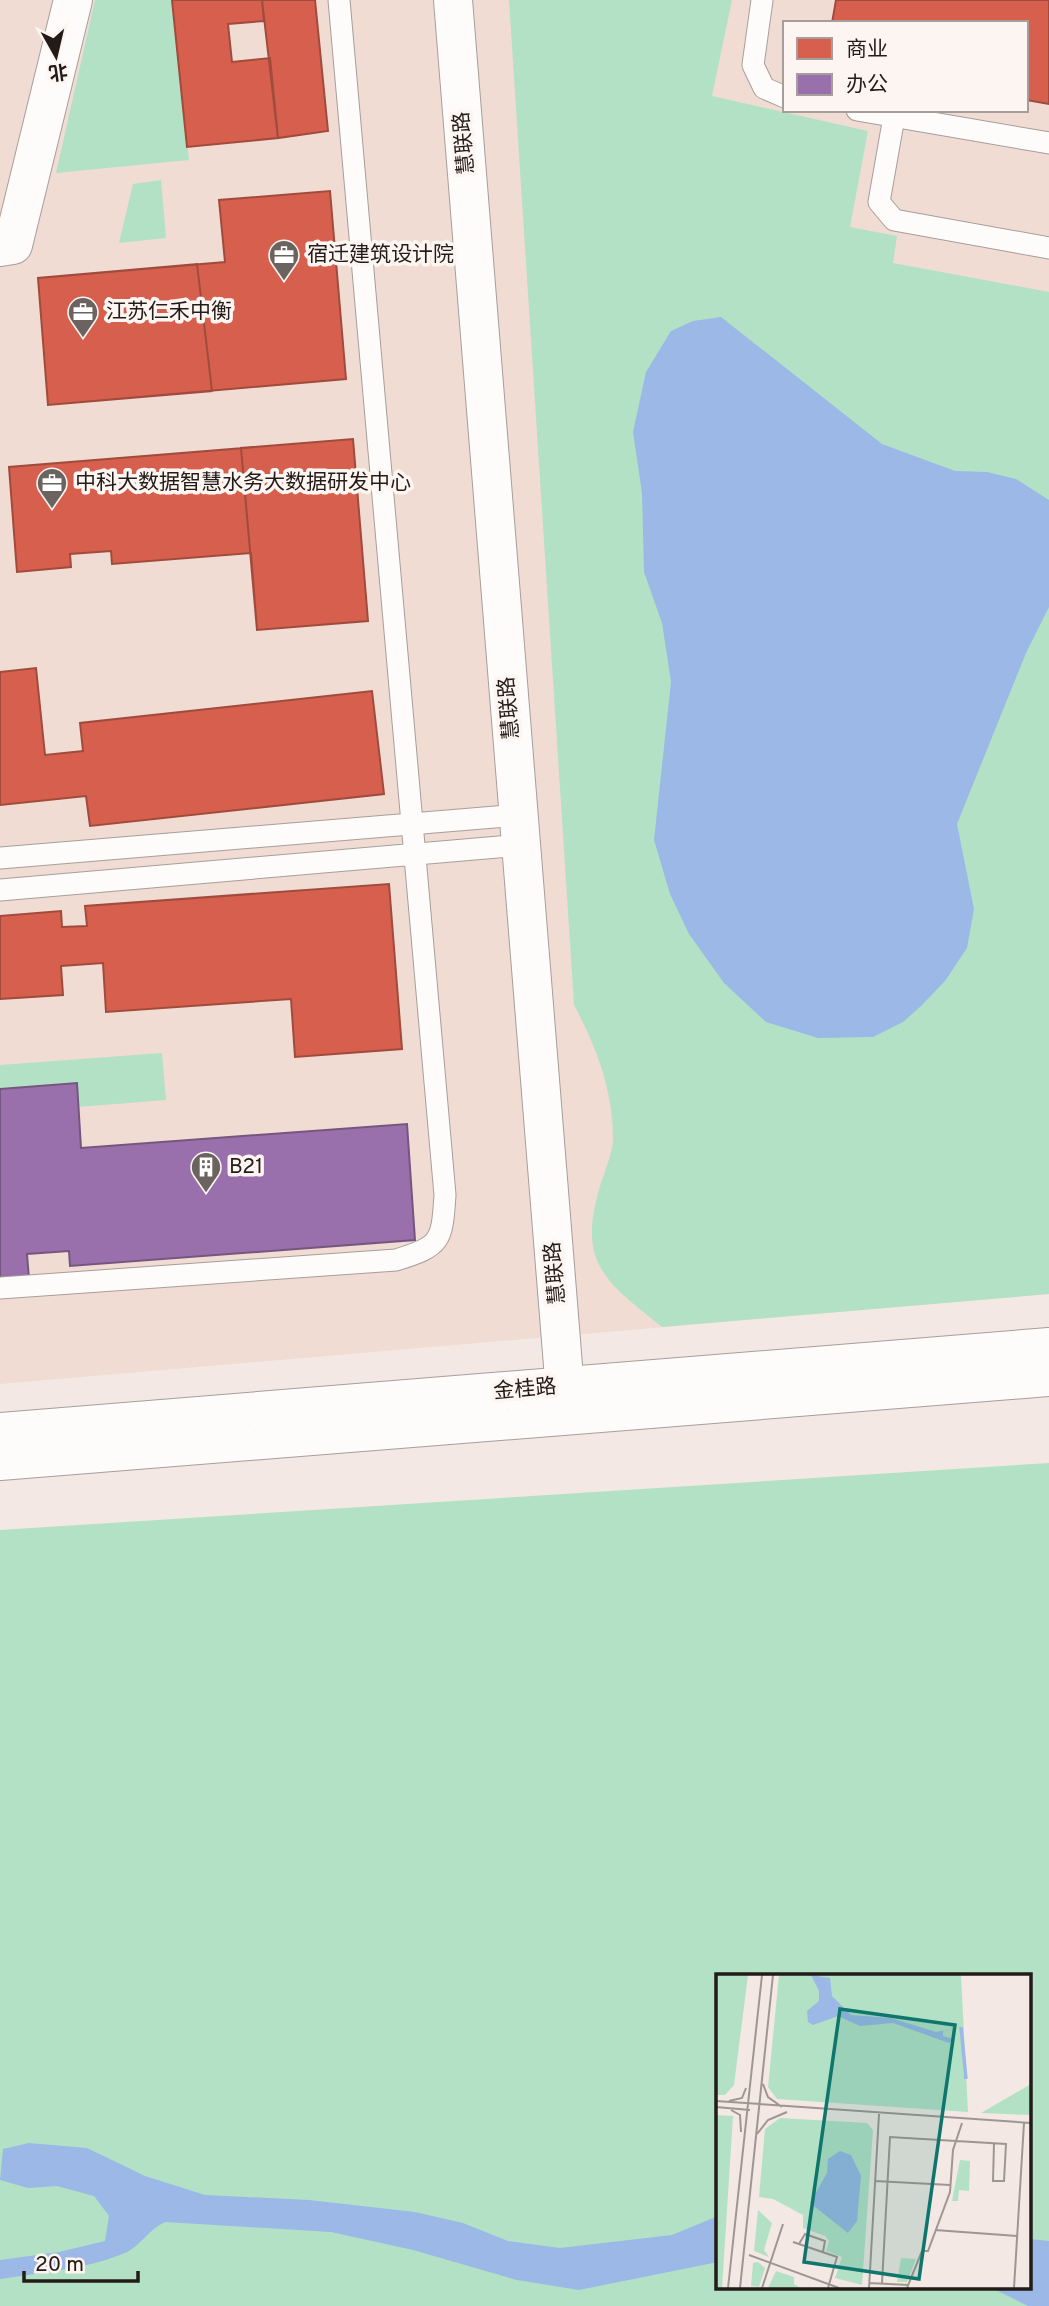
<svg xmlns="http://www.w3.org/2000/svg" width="1049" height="2306" font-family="Overpass,'Noto Sans SC',sans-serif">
  <rect width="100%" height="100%" fill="#f3e8e3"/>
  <!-- built -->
  <path fill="#f0dcd3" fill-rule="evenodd" d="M 0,0 L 1049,0 L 1049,1294 L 0,1384 ZM 785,23 L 1026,23 L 1026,110 L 785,110 Z"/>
  <!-- green -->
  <path fill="#b3e1c6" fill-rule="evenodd" d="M 95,0 L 172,0 L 189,160 L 56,173 Z
    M 509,0 L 732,0 L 712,96 L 868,131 L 850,227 L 897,236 L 893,263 L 1049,292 L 1049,1294 L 662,1327 C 608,1283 577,1265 599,1190 C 603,1174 613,1154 613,1138 C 613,1090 596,1046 574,1005 Z
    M 161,180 L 166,238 L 119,243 L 133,184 Z
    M 162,1053 L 166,1100 L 78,1107 L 76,1083 L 0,1089 L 0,1065 Z
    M 1049,1463 L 1049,2306 L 0,2306 L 0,1530 ZM 718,1975 L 1030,1975 L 1030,2287 L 718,2287 Z"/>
  <!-- water -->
  <path fill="#9bb8e6" d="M 721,317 L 882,444 L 955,471 L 987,472 L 1016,479 L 1049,500 L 1049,607 L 1026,653 L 957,824 L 974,909 L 967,948 L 945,981 L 921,1006 L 903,1022 L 873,1037 L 818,1038 L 766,1022 L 724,983 L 689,934 L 670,894 L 654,840 L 671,682 L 662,623 L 644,572 L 642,493 L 633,432 L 646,372 L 671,331 L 693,321 Z
    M 29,2143 L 87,2148 L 145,2176 L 205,2195 L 309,2200 L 415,2212 L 463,2223 L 508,2241 L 560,2248 L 672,2235 L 718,2216 L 718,2262 L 579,2290 L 517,2280 L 413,2250 L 331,2232 L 165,2222 C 148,2230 141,2245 127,2252 C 92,2268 39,2273 0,2279 L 0,2260 L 59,2252 L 105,2241 L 109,2216 L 94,2196 L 57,2186 L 28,2188 L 0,2180 L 3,2149 Z
    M 1030,2239 L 1049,2241 L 1049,2306 L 1028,2306 L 990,2287 L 1030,2287 Z"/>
  <!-- shops -->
  <path fill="#d6604d" stroke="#a04b3d" stroke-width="2" d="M 172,0 L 262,0 L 264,21 L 228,24 L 232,62 L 270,58 L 278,138 L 187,147 Z
    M 262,0 L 315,0 L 328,131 L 278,138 Z
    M 836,0 L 1049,0 L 1049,104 L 1026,100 L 1026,23 L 832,23 Z
    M 330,191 L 346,379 L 48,405 L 38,278 L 225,262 L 219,200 Z
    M 197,264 L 212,391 L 48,405 L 38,278 Z
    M 353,439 L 368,621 L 257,630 L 251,553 L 112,564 L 111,551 L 70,554 L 71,567 L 17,572 L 9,467 Z
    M 353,439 L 368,621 L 257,630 L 241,448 Z
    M 36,668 L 45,755 L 83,751 L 80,723 L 372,691 L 384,794 L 90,826 L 86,796 L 0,805 L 0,672 Z
    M 389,884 L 402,1049 L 295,1057 L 291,999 L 106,1012 L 103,963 L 61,966 L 63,995 L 0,999 L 0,916 L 61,911 L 62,927 L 87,926 L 85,906 Z"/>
  <!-- offices -->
  <path fill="#9970ab" stroke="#75567f" stroke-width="2" d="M 77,1083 L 81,1148 L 407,1124 L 415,1240 L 70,1266 L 69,1251 L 27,1254 L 29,1279 L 0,1281 L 0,1089 Z"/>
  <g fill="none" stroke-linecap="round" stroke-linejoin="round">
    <!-- lane casing -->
    <g stroke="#a79e9a" stroke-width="23">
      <path id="lane" d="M 762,0 L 753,65 L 764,88 L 785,97
        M 857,110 L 1049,143
        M 894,117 L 879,202 L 894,220 L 1049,248
        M 0,858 L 519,815
        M 0,890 L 521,845
        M 0,1288 L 396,1260 C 441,1246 442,1242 445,1195 L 339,0"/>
    </g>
    <!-- street casing -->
    <g stroke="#a79e9a" stroke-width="40">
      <path id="street" d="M 453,0 L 567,1415
        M 0,247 L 13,245 L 73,0"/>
    </g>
    <!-- secondary casing -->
    <g stroke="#a79e9a" stroke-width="40">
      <path id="secondary" d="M 0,1432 L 1049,1347
        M 0,1461 L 1049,1377"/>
    </g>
    <!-- lane -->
    <use href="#lane" stroke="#fdfcfb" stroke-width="21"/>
    <!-- street -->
    <use href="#street" stroke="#fdfcfb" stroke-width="38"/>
    <!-- secondary -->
    <use href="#secondary" stroke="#fdfcfb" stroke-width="38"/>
  </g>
  <!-- icons -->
  <defs>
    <g id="office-pin" transform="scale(1.575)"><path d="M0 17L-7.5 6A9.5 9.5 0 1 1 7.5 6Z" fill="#6b635f" stroke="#fdf5f1"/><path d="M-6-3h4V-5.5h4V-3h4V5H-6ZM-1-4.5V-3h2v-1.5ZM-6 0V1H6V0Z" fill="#fff"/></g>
    <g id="building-pin" transform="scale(1.575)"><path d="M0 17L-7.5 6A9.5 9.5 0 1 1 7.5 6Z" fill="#6b635f" stroke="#fdf5f1"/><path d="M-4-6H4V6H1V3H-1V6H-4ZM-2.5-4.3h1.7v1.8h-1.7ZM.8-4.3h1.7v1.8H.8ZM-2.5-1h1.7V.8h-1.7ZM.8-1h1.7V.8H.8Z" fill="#fff"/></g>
  </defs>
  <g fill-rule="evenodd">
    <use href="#office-pin" x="284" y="255"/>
    <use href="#office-pin" x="83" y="312"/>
    <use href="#office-pin" x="52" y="483"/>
    <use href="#building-pin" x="206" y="1167"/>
  </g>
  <g text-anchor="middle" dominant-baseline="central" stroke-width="7" stroke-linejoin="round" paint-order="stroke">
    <!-- street labels -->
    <g font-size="21" fill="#221b18" stroke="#fdf5f1">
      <text transform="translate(465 143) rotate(-95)">慧联路</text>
      <text transform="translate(510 708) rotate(-95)">慧联路</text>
      <text transform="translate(556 1273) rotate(-95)">慧联路</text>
      <text transform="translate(525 1390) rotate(-5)">金桂路</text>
    </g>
    <!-- poi labels -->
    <g font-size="21" fill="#221b18" stroke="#fdf5f1" text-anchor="start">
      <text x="307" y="255">宿迁建筑设计院</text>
      <text x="106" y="312">江苏仁禾中衡</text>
      <text x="75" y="483">中科大数据智慧水务大数据研发中心</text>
      <text x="229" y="1167">B21</text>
    </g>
  </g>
  <!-- overview -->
  <g transform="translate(716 1974)">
    <rect width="315" height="315" fill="#f3e8e3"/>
    <path d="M 0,1 L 32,1 L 18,111 L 9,121 L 0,121 ZM 63,1 L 245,1 L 252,138 L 61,125 L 52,113 ZM 315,110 L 315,141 L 265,139 ZM 0,141 L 17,142 L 6,314 L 0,314 ZM 64,144 L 151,149 L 157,156 L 146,311 L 119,304 L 126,283 L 110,277 L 113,267 L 109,262 L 87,254 L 87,241 L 57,225 L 43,223 L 49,155 ZM 244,186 L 254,187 L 253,217 L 243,216 L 242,227 L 236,227 ZM 42,236 L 56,249 L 48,276 L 53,283 L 38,277 ZM 185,284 L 200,285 L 191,308 L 181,308 ZM 42,288 L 49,294 L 43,313 L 35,312 L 37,289 ZM 60,297 L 78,303 L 78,310 L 84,314 L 52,314 Z" fill="#b3e1c6"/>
    <path d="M 95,1 L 114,4 L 116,22 L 135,41 L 175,44 L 220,58 L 246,53 L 227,57 L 227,62 L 237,65 L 233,69 L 177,49 L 144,52 L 122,42 L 97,51 L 92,48 L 91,37 L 103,27 L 103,17 ZM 124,177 L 135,181 L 145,202 L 141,247 L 132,259 L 94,229 L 111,199 L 112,185 Z" fill="#9bb8e6"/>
    <path fill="none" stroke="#9bb8e6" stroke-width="3.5" d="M 245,53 L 250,105"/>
    <path fill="none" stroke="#9f9692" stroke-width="2" d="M 47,110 L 52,123 L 66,133M 0,127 L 315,149M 13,127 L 26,124 L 30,114M 0,133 L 34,136M 15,136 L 24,141 L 25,158M 41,160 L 52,146 L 71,138M 159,207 L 234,211M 219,256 L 301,262M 77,268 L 121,283 L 112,314M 83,270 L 89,260 L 109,267 L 107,278M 33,281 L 123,314M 153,309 L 193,311M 166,309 L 174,163 L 290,170 L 288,207 L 277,207 L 278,169M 12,314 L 46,1M 24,314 L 57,1M 46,314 L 67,250M 153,314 L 163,140M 191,314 L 206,277 L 212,277 L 234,218 L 237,176 L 246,149M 298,314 L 308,149"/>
    <path fill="#0f766e" fill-opacity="0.15" stroke="#0f766e" stroke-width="3.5" d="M 124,35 L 239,51 L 203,305 L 88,288 Z"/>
    <rect width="315" height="315" fill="none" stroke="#221b18" stroke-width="3.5"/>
  </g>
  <!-- legend -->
  <rect x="783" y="21" width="245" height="91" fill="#fdf5f1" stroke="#a59e9a" stroke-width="2"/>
  <rect x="797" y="38" width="35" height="21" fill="#d6604d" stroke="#a59e9a" stroke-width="2"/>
  <text x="846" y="56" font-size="21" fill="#221b18">商业</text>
  <rect x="797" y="74" width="35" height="21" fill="#9970ab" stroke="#a59e9a" stroke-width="2"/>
  <text x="846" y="91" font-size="21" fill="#221b18">办公</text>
  <!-- north arrow -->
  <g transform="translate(56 56) rotate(172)" stroke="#fdf5f1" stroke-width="5" paint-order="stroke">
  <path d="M0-5L12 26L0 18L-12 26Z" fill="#221b18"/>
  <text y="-10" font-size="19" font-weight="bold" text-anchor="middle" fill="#221b18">北</text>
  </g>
  <!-- scale -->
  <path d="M24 2271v10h114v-10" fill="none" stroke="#221b18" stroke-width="3.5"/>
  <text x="35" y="2271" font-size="21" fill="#221b18" stroke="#fdf5f1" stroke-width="5" paint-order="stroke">20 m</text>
</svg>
